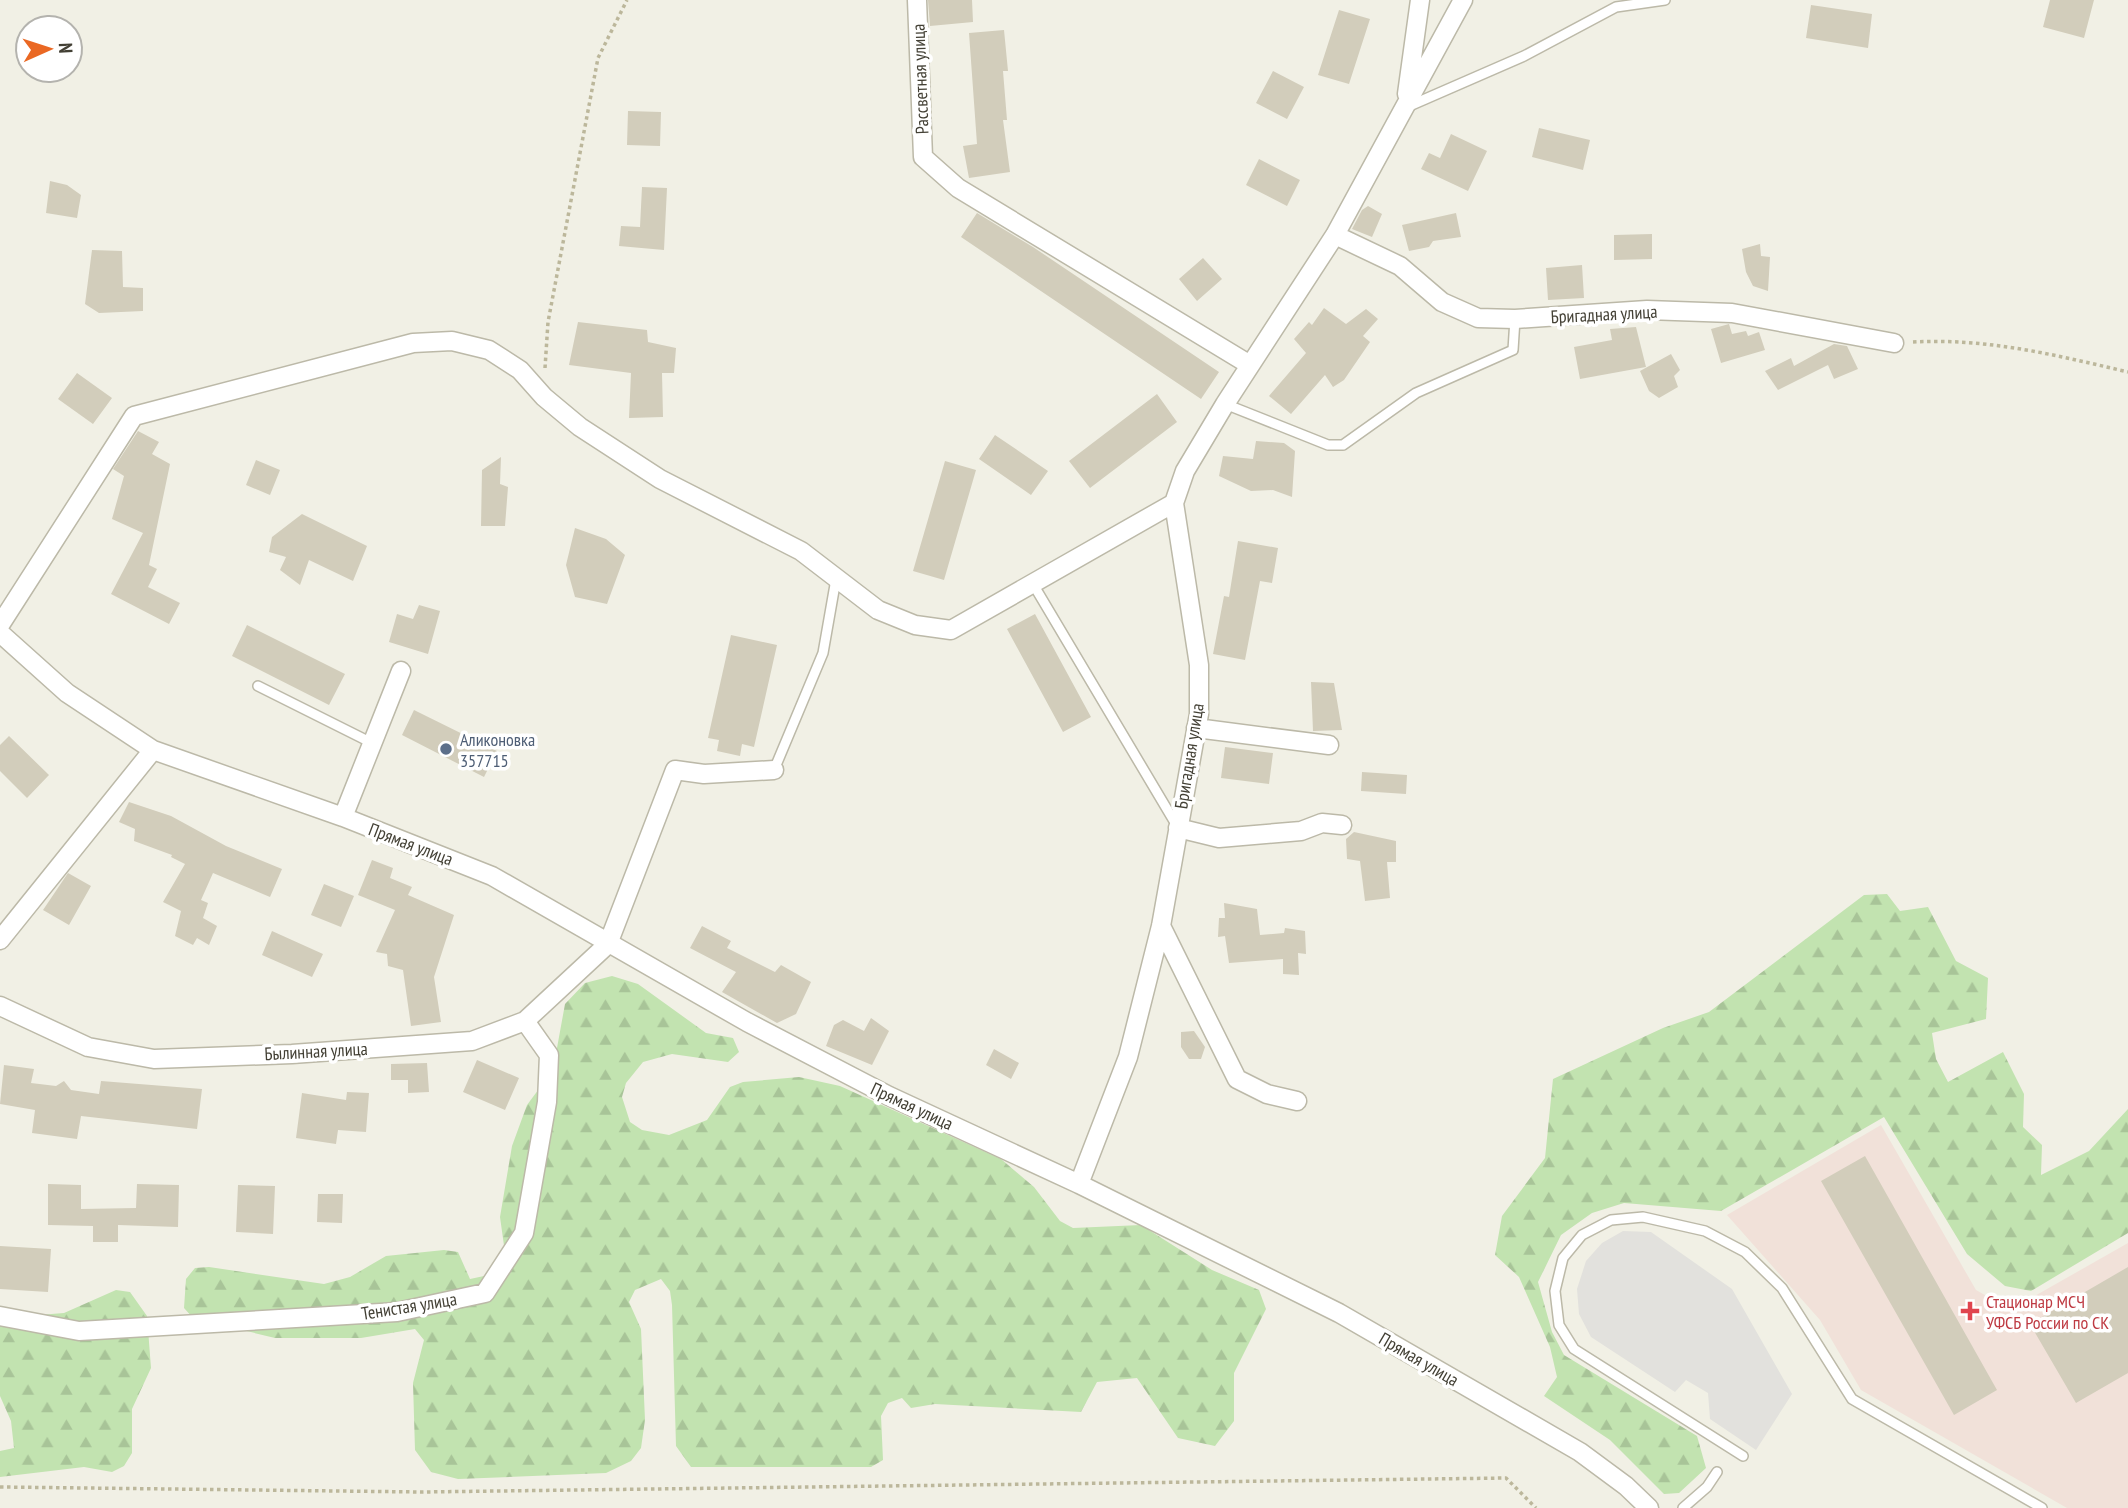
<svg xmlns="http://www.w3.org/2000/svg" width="2128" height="1508" font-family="'PT Sans Narrow',sans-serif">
  <defs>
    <pattern id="forest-firs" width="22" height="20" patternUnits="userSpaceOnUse" patternTransform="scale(1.75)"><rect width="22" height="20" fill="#c2e3b0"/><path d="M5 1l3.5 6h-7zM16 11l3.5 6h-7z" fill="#a8c498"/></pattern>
  </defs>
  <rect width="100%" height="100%" fill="#f1f0e5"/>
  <!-- medical -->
  <path fill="#f1e1d9" d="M 1881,1125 L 1976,1290 L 1999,1303 L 2026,1301 L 2128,1243 L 2128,1508 L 2067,1508 L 1861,1390 L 1820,1320 L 1727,1215 Z"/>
  <!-- forest -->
  <path fill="url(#forest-firs)" d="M 1887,894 L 1900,911 L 1928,907 L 1956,961 L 1988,978 L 1986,1019 L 1932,1033 L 1936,1059 L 1948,1082 L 2003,1052 L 2024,1094 L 2023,1127 L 2042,1145 L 2041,1175 L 2089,1151 L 2128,1109 L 2128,1233 L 2031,1291 L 2005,1286 L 1967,1254 L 1884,1117 L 1721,1211 L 1624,1203 L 1592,1213 L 1561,1235 L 1538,1282 L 1552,1332 L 1564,1355 L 1697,1436 L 1706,1468 L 1679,1493 L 1664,1494 L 1610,1440 L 1544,1396 L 1557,1377 L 1550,1347 L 1519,1277 L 1495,1255 L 1502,1216 L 1545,1158 L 1553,1079 L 1663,1028 L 1709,1012 L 1864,895 Z
    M 612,976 L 638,984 L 706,1033 L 733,1038 L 739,1052 L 728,1062 L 672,1054 L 643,1062 L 626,1083 L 622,1097 L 630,1122 L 642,1130 L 669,1135 L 707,1120 L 730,1087 L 743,1082 L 799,1077 L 840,1086 L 1001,1159 L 1034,1187 L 1060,1221 L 1073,1228 L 1141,1225 L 1212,1270 L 1259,1290 L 1266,1309 L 1234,1373 L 1234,1421 L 1215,1446 L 1178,1438 L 1137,1378 L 1097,1382 L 1081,1412 L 935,1404 L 911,1408 L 902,1398 L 888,1403 L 881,1416 L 883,1460 L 871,1467 L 691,1467 L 676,1446 L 672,1305 L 670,1291 L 661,1279 L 635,1290 L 629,1302 L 641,1329 L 645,1420 L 641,1448 L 631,1461 L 606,1473 L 458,1479 L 431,1472 L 415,1450 L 413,1383 L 424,1340 L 415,1329 L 361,1338 L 275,1338 L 193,1318 L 184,1308 L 186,1279 L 195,1268 L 209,1267 L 324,1284 L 350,1277 L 386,1256 L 444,1250 L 458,1252 L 470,1279 L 484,1276 L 506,1260 L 500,1217 L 512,1146 L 527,1105 L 553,1070 L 565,1004 L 585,983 Z
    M 116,1290 L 130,1292 L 147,1316 L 151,1368 L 132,1409 L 132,1453 L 124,1466 L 112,1472 L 84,1467 L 0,1477 L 0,1451 L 14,1448 L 11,1421 L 0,1396 L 0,1318 L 64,1313 Z"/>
  <!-- parking -->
  <path fill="#e2e1dd" d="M 1623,1231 L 1651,1232 L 1732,1289 L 1792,1394 L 1756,1450 L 1710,1419 L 1708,1393 L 1686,1380 L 1675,1392 L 1591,1337 L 1579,1314 L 1577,1289 L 1586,1261 L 1602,1243 Z"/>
  <!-- building -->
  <path fill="#d2cdbb" d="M 928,0 L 972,0 L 973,22 L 930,26 Z
    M 2050,0 L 2094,0 L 2084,38 L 2043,27 Z
    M 1811,5 L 1872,14 L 1868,48 L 1806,38 Z
    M 1339,10 L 1370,19 L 1349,84 L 1318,75 Z
    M 1004,30 L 1008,71 L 1003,71 L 1007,120 L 1003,120 L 1010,172 L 969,178 L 963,146 L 977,144 L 969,33 Z
    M 1273,71 L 1304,87 L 1287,119 L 1256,103 Z
    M 628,111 L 661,112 L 660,146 L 627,145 Z
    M 1539,128 L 1590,140 L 1583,170 L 1532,157 Z
    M 1451,134 L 1487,151 L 1468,191 L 1421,169 L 1429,153 L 1440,158 Z
    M 1259,159 L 1300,180 L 1287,206 L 1246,185 Z
    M 50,181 L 67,185 L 81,195 L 77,218 L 46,213 Z
    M 642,187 L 667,188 L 664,250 L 619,246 L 621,226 L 640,227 Z
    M 1368,206 L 1382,214 L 1372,237 L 1352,229 L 1362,210 Z
    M 977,213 L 1033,247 L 1219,372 L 1201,399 L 961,237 Z
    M 1456,213 L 1461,237 L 1433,241 L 1429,247 L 1409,251 L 1402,225 Z
    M 1652,234 L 1652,259 L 1614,260 L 1614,235 Z
    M 1760,244 L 1761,256 L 1770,257 L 1768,291 L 1753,286 L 1746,272 L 1742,249 Z
    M 92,250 L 122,251 L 123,287 L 143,288 L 143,311 L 99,313 L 85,304 Z
    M 1203,258 L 1222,279 L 1197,301 L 1179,279 Z
    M 1582,265 L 1584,298 L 1548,300 L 1546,268 Z
    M 1324,308 L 1346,324 L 1366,309 L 1378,319 L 1363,336 L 1370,342 L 1344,380 L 1333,387 L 1325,375 L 1291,414 L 1269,396 L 1306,353 L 1294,339 L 1309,322 L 1312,325 Z
    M 578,322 L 647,330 L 648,342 L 676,348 L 674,373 L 662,373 L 663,417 L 629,418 L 631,373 L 569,365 Z
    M 1729,324 L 1732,334 L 1746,331 L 1748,336 L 1759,332 L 1765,350 L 1721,363 L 1711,329 Z
    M 1636,327 L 1646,367 L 1580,379 L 1574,347 L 1612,340 L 1610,329 Z
    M 1834,344 L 1847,346 L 1858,369 L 1834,379 L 1828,365 L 1778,390 L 1765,371 L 1791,358 L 1794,366 Z
    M 1671,354 L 1680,370 L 1674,376 L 1678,387 L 1659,398 L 1649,391 L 1640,371 Z
    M 77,373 L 112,398 L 93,424 L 58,399 Z
    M 1157,394 L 1177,422 L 1090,488 L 1069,461 Z
    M 138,431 L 159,442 L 152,454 L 170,464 L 149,565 L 157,569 L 148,587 L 180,603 L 169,624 L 111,594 L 143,533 L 112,519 L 124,476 L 113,469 Z
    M 995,435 L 1048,471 L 1031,495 L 979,459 Z
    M 1256,441 L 1284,443 L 1295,451 L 1292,497 L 1273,490 L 1251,491 L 1219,476 L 1223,456 L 1253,459 Z
    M 501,457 L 500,484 L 508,487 L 505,526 L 481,526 L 482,470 Z
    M 256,460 L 280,470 L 270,495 L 246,485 Z
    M 945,461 L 976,470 L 944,580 L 913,571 Z
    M 302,514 L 367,546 L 353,581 L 309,560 L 300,585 L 280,570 L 286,557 L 269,552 L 272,537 Z
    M 575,528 L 606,539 L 625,555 L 607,604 L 575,597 L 566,565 Z
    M 1238,541 L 1278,548 L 1272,583 L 1260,581 L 1245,660 L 1213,654 L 1224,596 L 1229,597 Z
    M 419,605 L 440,611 L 428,654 L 389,642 L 397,614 L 413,619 Z
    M 1035,614 L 1091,717 L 1063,732 L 1007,629 Z
    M 247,625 L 345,674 L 329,705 L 232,656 Z
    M 731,635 L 777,645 L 754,747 L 742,744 L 740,756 L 717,751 L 719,740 L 708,738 Z
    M 1311,682 L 1334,683 L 1342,730 L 1313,731 Z
    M 414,710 L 497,751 L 484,777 L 402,735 Z
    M 9,736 L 49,775 L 27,798 L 0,771 L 0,745 Z
    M 1225,747 L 1273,753 L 1269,784 L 1221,778 Z
    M 1362,772 L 1407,775 L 1406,794 L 1361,791 Z
    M 129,802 L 171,816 L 226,846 L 282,869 L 270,897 L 213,873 L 201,900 L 208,903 L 203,918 L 217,926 L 209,945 L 197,938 L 193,945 L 175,936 L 181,911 L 163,902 L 185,864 L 171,857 L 172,855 L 134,841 L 135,829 L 119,822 Z
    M 1354,832 L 1396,841 L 1396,862 L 1387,862 L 1390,898 L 1365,901 L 1360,861 L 1347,859 L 1346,839 Z
    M 372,860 L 393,868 L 390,878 L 412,887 L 408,895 L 454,915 L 434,977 L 441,1022 L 411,1026 L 403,970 L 388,966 L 387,954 L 376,952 L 395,910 L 358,895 Z
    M 68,873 L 91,886 L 69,925 L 43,910 Z
    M 324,884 L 354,896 L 341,927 L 311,915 Z
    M 1224,903 L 1257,909 L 1260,935 L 1284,933 L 1285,928 L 1305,931 L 1306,954 L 1298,953 L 1299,975 L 1283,974 L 1283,959 L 1229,963 L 1225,936 L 1218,937 L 1219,918 L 1225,918 Z
    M 702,926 L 731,941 L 727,948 L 775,972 L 781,965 L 811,982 L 796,1014 L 777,1023 L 722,992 L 736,972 L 690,948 Z
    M 272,931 L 323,954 L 312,977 L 262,955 Z
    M 871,1018 L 889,1031 L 872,1065 L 826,1046 L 834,1025 L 843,1020 L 864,1031 Z
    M 1194,1031 L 1205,1047 L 1201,1059 L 1189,1059 L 1181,1047 L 1181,1032 Z
    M 994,1049 L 1019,1063 L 1011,1079 L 986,1065 Z
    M 477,1060 L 519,1078 L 505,1110 L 463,1092 Z
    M 427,1063 L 429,1092 L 408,1093 L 408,1080 L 391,1080 L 391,1064 Z
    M 4,1065 L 34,1069 L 31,1083 L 56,1086 L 64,1081 L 71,1090 L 99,1094 L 101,1081 L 202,1089 L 197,1129 L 81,1116 L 77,1139 L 32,1133 L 35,1110 L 0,1104 Z
    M 347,1092 L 369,1093 L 366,1132 L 338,1130 L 336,1144 L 296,1138 L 302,1093 L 346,1100 Z
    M 1865,1156 L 1997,1390 L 1954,1415 L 1821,1181 Z
    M 48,1184 L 81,1185 L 81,1209 L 136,1208 L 137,1184 L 179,1185 L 178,1227 L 118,1225 L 118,1242 L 93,1242 L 93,1226 L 48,1225 Z
    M 238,1185 L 275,1186 L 273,1234 L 236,1232 Z
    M 318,1194 L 343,1194 L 342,1223 L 317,1222 Z
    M 0,1246 L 51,1249 L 48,1292 L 0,1289 Z
    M 2128,1267 L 2128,1373 L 2076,1403 L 2030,1324 Z"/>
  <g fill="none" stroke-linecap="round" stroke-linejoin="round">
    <!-- lane casing -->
    <g stroke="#bcb9a8" stroke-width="12">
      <path id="lane" d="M 1407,107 L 1524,56 L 1616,7 L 1665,0
        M 1225,404 L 1328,445 L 1343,445 L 1416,393 L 1513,350 L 1515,319
        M 1033,584 L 1177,826
        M 258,686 L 372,743
        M 774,770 L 823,653 L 836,579
        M 1743,1456 L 1574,1349 L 1559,1325 L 1555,1291 L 1563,1258 L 1582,1235 L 1611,1220 L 1643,1217 L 1705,1231 L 1745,1252 L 1782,1288 L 1852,1399 L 2042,1508
        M 1683,1508 L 1707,1487 L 1717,1472"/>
    </g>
    <!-- street casing -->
    <g stroke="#bcb9a8" stroke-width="21">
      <path id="street" d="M 917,0 L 923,157 L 958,188 L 1250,365
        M 1407,94 L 1420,0
        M 1335,235 L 1400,266 L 1442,302 L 1478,318 L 1515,319 L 1647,310 L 1732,313 L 1894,343
        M 0,625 L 134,416 L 413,343 L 452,341 L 489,350 L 520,370 L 544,397 L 580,427 L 660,479 L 801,551 L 878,610 L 915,625 L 951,630 L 1174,503
        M 0,633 L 67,693 L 153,750 L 343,817 L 492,876 L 747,1022 L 889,1096 L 1079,1184 L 1339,1313 L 1580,1452 L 1626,1486 L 1649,1508
        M 1196,728 L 1329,745
        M 343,817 L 401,671
        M 1178,828 L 1219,838 L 1301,831 L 1322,823 L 1342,825
        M 1161,926 L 1237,1079 L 1267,1094 L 1297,1101
        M 0,940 L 153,750
        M 0,1006 L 88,1047 L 154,1059 L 292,1054 L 472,1041 L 525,1021 L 608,944 L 675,770 L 704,774 L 774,770
        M 1079,1184 L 1128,1057 L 1161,926 L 1199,714 L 1199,665 L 1174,503 L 1185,471 L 1225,404 L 1335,235 L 1463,0
        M 0,1316 L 79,1331 L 397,1312 L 485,1293 L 524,1233 L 547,1102 L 549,1055 L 525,1021"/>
    </g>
    <!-- path -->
    <path stroke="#bcb79b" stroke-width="3.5" stroke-dasharray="3.5 3.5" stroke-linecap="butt" d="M 1913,342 C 1987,338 2056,355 2128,372
      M 545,368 L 548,322 L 598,58 L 627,0
      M 0,1487 L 421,1492 L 1506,1478 L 1536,1508"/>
    <!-- lane -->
    <use href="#lane" stroke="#fff" stroke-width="9"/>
    <!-- street -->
    <use href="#street" stroke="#fff" stroke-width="18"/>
  </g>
  <!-- markers -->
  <circle fill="#5c6f8a" stroke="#fff" stroke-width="2.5" cx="446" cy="749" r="7"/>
  <path fill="#e0444e" stroke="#fff" stroke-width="2.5" d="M1966.5 1300.5h7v7h7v7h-7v7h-7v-7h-7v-7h7z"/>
  <g text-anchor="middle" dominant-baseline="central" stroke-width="7" stroke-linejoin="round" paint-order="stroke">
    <!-- street labels -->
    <g font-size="18" fill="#434035" stroke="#fff">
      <text transform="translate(920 79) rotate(-92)">Рассветная улица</text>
      <text transform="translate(1604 314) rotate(-3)">Бригадная улица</text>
      <text transform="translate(1189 756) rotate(-81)">Бригадная улица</text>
      <text transform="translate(411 844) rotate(21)">Прямая улица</text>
      <text transform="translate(316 1051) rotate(-3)">Былинная улица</text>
      <text transform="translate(912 1106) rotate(25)">Прямая улица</text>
      <text transform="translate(409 1306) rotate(-9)">Тенистая улица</text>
      <text transform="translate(1419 1359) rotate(30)">Прямая улица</text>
    </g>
    <!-- service labels -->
    <g font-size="18" fill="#4e5e75" stroke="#fff" text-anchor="start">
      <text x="460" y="739">Аликоновка<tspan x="460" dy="21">357715</tspan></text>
    </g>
    <!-- health labels -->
    <g font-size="18" fill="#be3a42" stroke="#fff" text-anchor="start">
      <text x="1986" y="1301">Стационар МСЧ<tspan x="1986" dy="21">УФСБ России по СК</tspan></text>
    </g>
  </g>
  <!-- north arrow -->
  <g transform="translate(49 49) rotate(87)"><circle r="33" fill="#ffffff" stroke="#b4b3ae" stroke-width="2"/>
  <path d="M0-5L12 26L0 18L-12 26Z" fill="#ea6823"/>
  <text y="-10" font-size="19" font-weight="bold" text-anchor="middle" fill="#434035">N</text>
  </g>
</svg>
